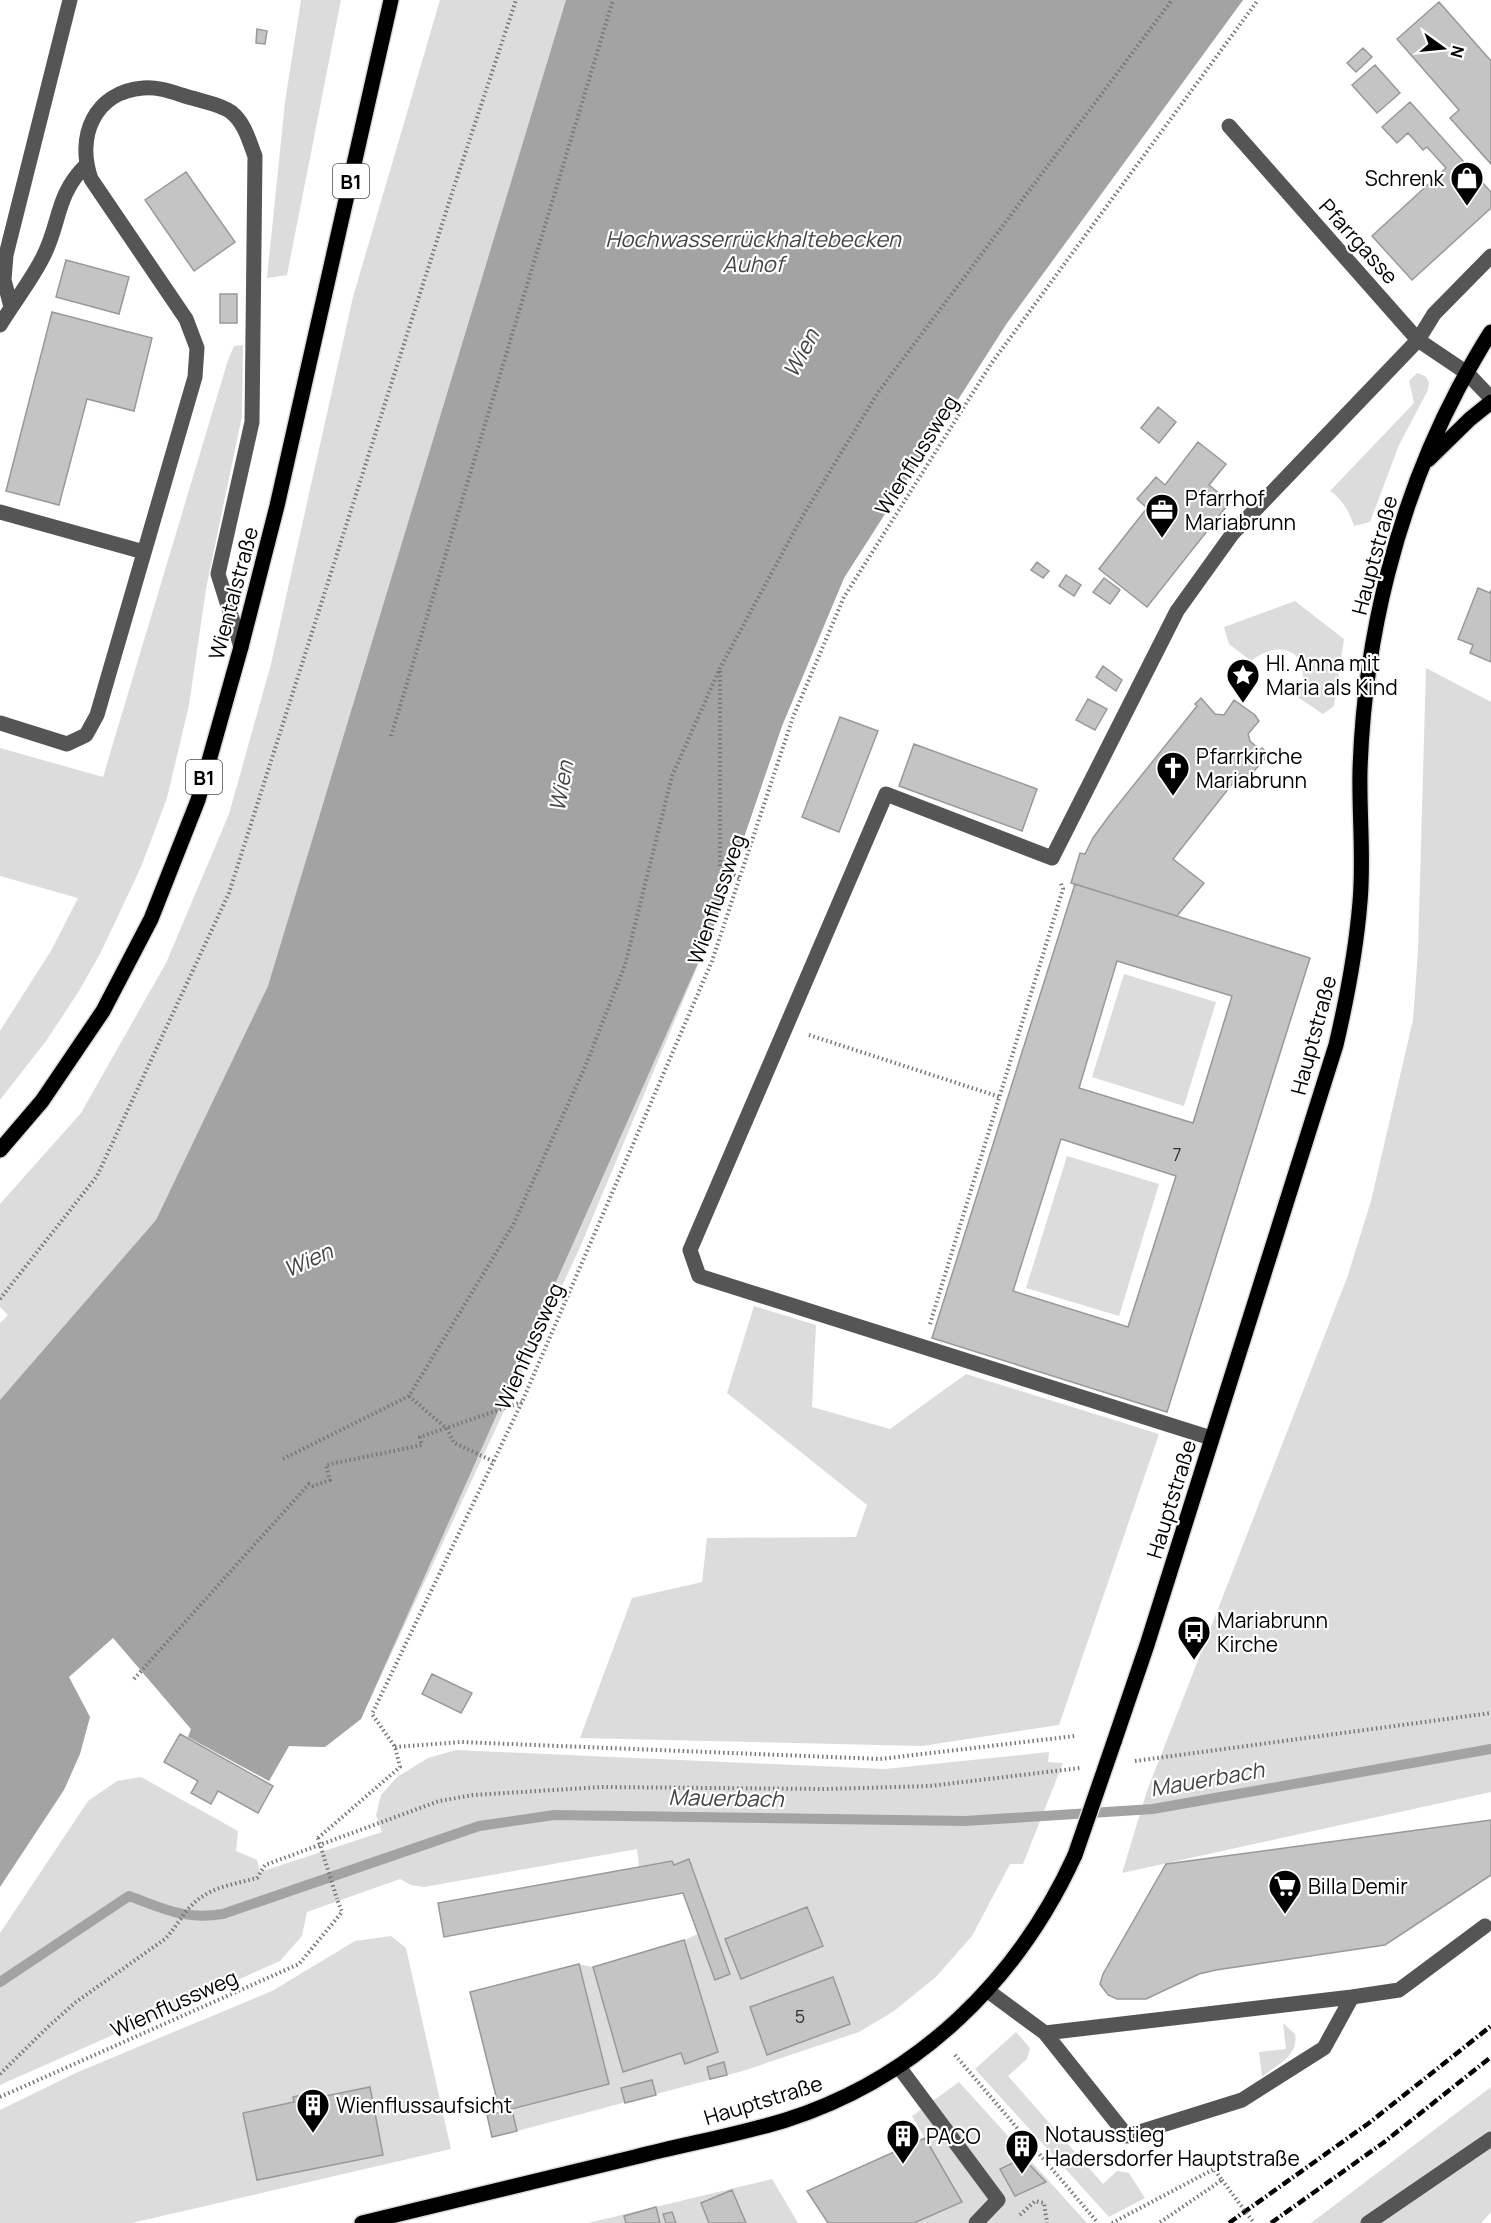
<svg xmlns="http://www.w3.org/2000/svg" width="1491" height="2223" font-family="Manrope,sans-serif">
  <rect width="100%" height="100%" fill="#fff"/>
  <!-- green -->
  <path fill="#dcdcdc" d="M 301,0 L 341,0 L 287,275 L 267,278 L 285,102 Z
    M 440,0 L 1243,0 L 1007,323 L 844,578 L 782,726 L 711,934 L 581,1245 L 361,1719 L 325,1747 L 289,1746 L 269,1781 L 188,1737 L 191,1729 L 0,1504 L 0,1323 L 8,1315 L 0,1307 L 0,1204 L 81,1113 L 166,963 L 229,814 L 271,664 L 353,297 Z
    M 243,345 L 242,416 L 206,589 L 189,705 L 167,798 L 141,867 L 101,952 L 79,991 L 46,1041 L 0,1100 L 0,1031 L 52,949 L 78,898 L 0,876 L 0,748 L 103,777 L 228,360 L 234,346 Z
    M 1417,373 L 1425,376 L 1429,382 L 1428,390 L 1399,445 L 1370,522 L 1354,526 C 1349,511 1343,500 1330,491 L 1414,403 L 1409,381 Z
    M 1295,601 L 1344,639 L 1334,706 L 1323,714 L 1296,696 C 1318,660 1285,633 1251,661 L 1229,644 L 1224,627 Z
    M 1426,668 L 1491,702 L 1491,1792 L 1122,1873 L 1147,1791 L 1347,1278 L 1371,1201 L 1413,1020 L 1418,951 Z
    M 1124,974 L 1216,1002 L 1184,1106 L 1092,1077 Z
    M 1067,1156 L 1159,1184 L 1119,1316 L 1026,1288 Z
    M 754,1306 L 816,1325 L 812,1407 L 890,1429 L 966,1374 L 1159,1434 L 1059,1725 L 922,1746 L 580,1738 L 632,1598 L 702,1582 L 707,1538 L 856,1537 L 867,1505 L 727,1393 Z
    M 456,1750 L 885,1769 L 1049,1752 L 1048,1762 L 1063,1763 L 1023,1864 L 1010,1864 L 972,1936 L 936,1977 L 894,2011 L 859,2032 L 743,2071 L 517,2131 L 512,2110 L 609,2084 L 579,1964 L 593,1967 L 624,2072 L 681,2053 L 685,2064 L 717,2051 L 684,1940 L 698,1934 L 715,1980 L 730,1974 L 690,1860 L 674,1865 L 672,1861 L 639,1866 L 637,1849 L 424,1887 L 411,1885 L 400,1879 L 307,1912 L 302,1936 L 280,1961 L 0,2085 L 0,1933 L 88,1801 L 117,1781 L 141,1777 L 238,1831 L 236,1851 L 257,1860 L 260,1872 L 382,1832 L 376,1815 L 381,1795 L 397,1777 L 428,1758 Z
    M 391,1936 L 406,1948 L 451,2149 L 132,2223 L 0,2223 L 0,2110 L 78,2072 L 272,1991 L 355,1941 Z
    M 1283,2023 L 1295,2034 C 1299,2056 1277,2065 1262,2077 L 1259,2052 L 1286,2049 Z
    M 1016,2032 L 1030,2048 L 1027,2059 L 1008,2076 L 1103,2184 L 1117,2171 L 1129,2173 L 1145,2198 L 1109,2217 L 975,2069 Z
    M 959,2082 L 1087,2223 L 914,2223 L 962,2202 L 912,2116 Z
    M 1491,2087 L 1491,2212 L 1481,2223 L 1311,2223 Z
    M 772,2179 L 798,2223 L 588,2223 Z"/>
  <!-- water -->
  <path fill="#a3a3a3" d="M 566,0 L 1243,0 L 1007,323 L 844,578 L 782,726 L 711,934 L 361,1719 L 325,1747 L 289,1746 L 269,1781 L 188,1737 L 191,1729 L 113,1638 L 69,1677 L 90,1717 L 80,1754 L 64,1790 L 0,1887 L 0,1400 L 156,1220 L 268,986 Z"/>
  <g fill="none" stroke-linecap="round" stroke-linejoin="round">
    <!-- stream -->
    <path stroke="#a3a3a3" stroke-width="10" d="M 0,1982 L 129,1896 C 165,1909 183,1920 223,1914 L 479,1826 L 554,1815 L 965,1821 L 1153,1809 L 1491,1749"/>
  </g>
  <!-- building -->
  <path fill="#c4c4c4" stroke="#999" stroke-width="1.5" fill-rule="evenodd" d="M 1439,2 L 1491,61 L 1491,164 L 1450,118 L 1459,110 L 1397,39 Z
    M 257,29 L 267,31 L 265,44 L 256,43 Z
    M 1363,48 L 1372,57 L 1356,72 L 1347,63 Z
    M 1375,65 L 1400,93 L 1377,113 L 1352,85 Z
    M 1410,102 L 1491,192 L 1491,208 L 1412,280 L 1372,236 L 1446,168 L 1427,147 L 1423,150 L 1408,133 L 1397,143 L 1382,127 Z
    M 186,172 L 235,242 L 194,271 L 145,200 Z
    M 66,260 L 129,277 L 119,314 L 56,297 Z
    M 220,294 L 237,294 L 237,323 L 220,323 Z
    M 52,312 L 152,338 L 134,411 L 87,399 L 59,505 L 6,491 Z
    M 1158,407 L 1176,422 L 1159,443 L 1141,428 Z
    M 1198,442 L 1226,464 L 1209,485 L 1230,502 L 1147,607 L 1099,569 L 1147,508 L 1137,499 L 1156,477 L 1165,485 Z
    M 1037,562 L 1049,571 L 1043,578 L 1031,570 Z
    M 1066,575 L 1081,585 L 1074,596 L 1059,586 Z
    M 1104,578 L 1120,590 L 1110,604 L 1093,592 Z
    M 1478,588 L 1490,593 L 1491,590 L 1491,662 L 1470,653 L 1473,645 L 1458,639 Z
    M 1103,666 L 1122,680 L 1116,691 L 1096,677 Z
    M 1201,698 L 1215,714 L 1224,715 L 1234,700 L 1255,715 L 1259,721 L 1248,734 L 1250,741 L 1260,750 L 1262,748 L 1269,754 L 1247,779 L 1240,774 L 1173,859 L 1204,883 L 1177,916 L 1071,883 L 1080,853 L 1085,854 L 1093,838 L 1109,816 L 1197,706 L 1195,704 Z
    M 1088,699 L 1107,709 L 1095,730 L 1076,720 Z
    M 840,717 L 878,731 L 839,832 L 802,817 Z
    M 914,744 L 1037,789 L 1022,831 L 899,786 Z
    M 1075,884 L 1310,958 L 1167,1412 L 932,1338 ZM 1117,961 L 1232,996 L 1193,1123 L 1079,1088 ZM 1061,1139 L 1176,1176 L 1128,1327 L 1013,1291 Z
    M 432,1674 L 472,1693 L 461,1713 L 422,1694 Z
    M 180,1734 L 273,1786 L 258,1813 L 218,1791 L 211,1804 L 191,1793 L 198,1781 L 164,1762 Z
    M 1491,1820 L 1491,1875 L 1385,1945 L 1216,1970 L 1199,1974 L 1146,1999 L 1117,1999 L 1108,1995 L 1100,1984 L 1103,1974 L 1166,1864 Z
    M 689,1859 L 730,1974 L 715,1980 L 683,1893 L 444,1937 L 438,1903 L 672,1861 L 674,1865 Z
    M 807,1907 L 823,1946 L 741,1979 L 725,1939 Z
    M 684,1940 L 718,2052 L 685,2064 L 681,2053 L 623,2072 L 593,1967 Z
    M 579,1964 L 609,2084 L 500,2112 L 470,1992 Z
    M 833,1977 L 850,2024 L 767,2055 L 750,2007 Z
    M 724,2062 L 727,2075 L 710,2079 L 707,2067 Z
    M 652,2080 L 656,2095 L 625,2103 L 621,2088 Z
    M 370,2087 L 383,2155 L 257,2180 L 243,2113 L 294,2102 L 293,2097 L 314,2092 L 316,2098 Z
    M 512,2110 L 517,2131 L 492,2137 L 487,2115 Z
    M 925,2138 L 962,2202 L 914,2223 L 828,2223 L 807,2191 Z
    M 1023,2158 L 1046,2182 L 1015,2196 L 1000,2169 Z
    M 732,2190 L 746,2223 L 709,2223 L 701,2203 Z
    M 656,2207 L 660,2223 L 626,2223 L 624,2216 Z
    M 672,2212 L 676,2223 L 666,2223 L 663,2214 Z"/>
  <g fill="none" stroke-linecap="round" stroke-linejoin="round">
    <!-- major casing -->
    <g stroke="#dbdbdb" stroke-width="18">
      <path id="major" d="M 1428,460 L 1470,419 L 1491,402
        M 0,1150 L 42,1101 L 103,1011 L 151,919 L 198,800 L 241,647 L 277,506 L 391,0
        M 1114,1742 L 1147,1645 L 1336,1045 C 1347,998 1356,951 1360,902 C 1364,859 1359,814 1360,771 C 1364,639 1397,504 1459,387 C 1469,369 1479,350 1491,332
        M 362,2223 C 453,2201 544,2179 635,2157 C 685,2144 737,2135 786,2120 C 918,2078 1018,1980 1075,1855"/>
    </g>
    <!-- path -->
    <path stroke="#777" stroke-width="4" stroke-dasharray="1.5 3" stroke-linecap="butt" d="M 720,671 L 720,866 L 739,878
      M 391,736 L 613,0
      M 809,1035 L 1000,1097
      M 0,1299 L 97,1176 L 229,893 L 453,190 L 516,0
      M 930,1324 L 1063,889 L 1060,881
      M 409,1396 L 447,1429 L 454,1443 L 493,1461
      M 283,1459 L 409,1396 L 513,1225 L 585,1067 L 625,965 L 672,776 L 720,668 L 802,517 L 879,391 L 1172,0
      M 395,1747 L 461,1742 L 880,1759 L 1075,1736
      M 1135,1761 L 1491,1713
      M 318,1838 L 400,1767 L 395,1747 L 372,1714 L 522,1402 L 712,961 L 793,717 L 844,597 L 991,364 L 1258,0
      M 955,2055 L 1098,2223
      M 0,2074 L 51,2024 L 76,2002 L 165,1939 C 175,1929 182,1915 192,1905 C 209,1887 235,1884 257,1878 L 265,1865 L 439,1801 L 473,1795 L 602,1787 L 826,1789 L 930,1786 L 1080,1768
      M 0,2097 L 299,1964 L 342,1912 L 337,1899
      M 1020,2215 L 1035,2201 L 1044,2203 L 1047,2223
      M 1112,2223 L 1214,2169 L 1222,2180 L 1159,2223"/>
    <!-- minor -->
    <path stroke="#555" stroke-width="15" d="M 1229,126 L 1418,340 L 1467,373 L 1491,398
      M 11,307 L 4,280 L 6,255 L 70,0
      M 0,325 C 14,302 31,281 43,257 C 61,222 55,196 86,165
      M 0,512 L 144,552
      M 0,723 L 67,744 L 86,735 L 97,715 L 195,377 L 197,348 L 186,319 L 91,179 C 76,137 94,92 143,88 C 159,86 177,94 192,98 C 205,102 220,104 231,112 C 245,123 249,141 255,156 L 252,422 L 218,574 L 241,647
      M 1211,1438 L 699,1276 L 690,1250 L 886,794 L 1052,858 L 1177,611 L 1233,533 L 1418,340 L 1434,314 L 1491,256
      M 988,1991 L 1045,2033 L 1352,1997 L 1399,1990 L 1485,1926
      M 1045,2033 L 1127,2136 L 1242,2100 L 1324,2048 L 1352,1997
      M 899,2067 L 998,2200 L 976,2223
      M 1368,2223 L 1491,2139"/>
    <!-- major -->
    <use href="#major" stroke="#000" stroke-width="15"/>
    <!-- rail -->
    <path stroke="#000" stroke-width="4.5" stroke-dasharray="9 3 1.5 3" stroke-linecap="butt" d="M 1229,2223 L 1369,2123 L 1491,2026
      M 1271,2223 L 1383,2143 L 1491,2057"/>
    <!-- major-bridge casing -->
    <g stroke="#dbdbdb" stroke-width="18" stroke-linecap="butt">
      <path id="major-bridge" d="M 1075,1855 L 1114,1742"/>
    </g>
    <!-- path-bridge -->
    <path stroke="#777" stroke-width="4" stroke-dasharray="1.5 3" stroke-linecap="butt" d="M 134,1679 L 309,1484 L 313,1486 L 330,1480 L 326,1465 L 422,1445 L 420,1437 L 522,1402
      M 318,1838 L 337,1899
      M 1222,2180 L 1254,2223"/>
    <!-- major-bridge -->
    <use href="#major-bridge" stroke="#000" stroke-width="15"/>
  </g>
  <!-- icons -->
  <defs>
    <g id="shop-pin" transform="scale(1.725)"><path d="M0 17L-7.5 6A9.5 9.5 0 1 1 7.5 6Z" fill="#000" stroke="#fff"/><path d="M-5-2.5h2.3a2.7 3.5 0 0 1 5.4 0H5L5.5 6h-11ZM-1.5-2.5h3a1.5 2.3 0 0 0-3 0Z" fill="#fff"/></g>
    <g id="office-pin" transform="scale(1.725)"><path d="M0 17L-7.5 6A9.5 9.5 0 1 1 7.5 6Z" fill="#000" stroke="#fff"/><path d="M-6-3h4V-5.5h4V-3h4V5H-6ZM-1-4.5V-3h2v-1.5ZM-6 0V1H6V0Z" fill="#fff"/></g>
    <g id="sight-pin" transform="scale(1.725)"><path d="M0 17L-7.5 6A9.5 9.5 0 1 1 7.5 6Z" fill="#000" stroke="#fff"/><path d="M0-6L1.8-2.2L6-1.7L2.9 1.2L3.7 5.4L0 3.3L-3.7 5.4L-2.9 1.2L-6-1.7L-1.8-2.2Z" fill="#fff"/></g>
    <g id="church-pin" transform="scale(1.725)"><path d="M0 17L-7.5 6A9.5 9.5 0 1 1 7.5 6Z" fill="#000" stroke="#fff"/><path d="M-1.2-6h2.4v3.5h3.3v2.4h-3.3V6h-2.4V-.1h-3.3v-2.4h3.3Z" fill="#fff"/></g>
    <g id="bus-pin" transform="scale(1.725)"><path d="M0 17L-7.5 6A9.5 9.5 0 1 1 7.5 6Z" fill="#000" stroke="#fff"/><path d="M-5-6H5V4H4V6H2V4H-2V6H-4V4H-5ZM-3.5-4V0h7V-4ZM-3.5 1.2v1.5H-2V1.2ZM2 1.2v1.5H3.5V1.2Z" fill="#fff"/></g>
    <g id="supermarket-pin" transform="scale(1.725)"><path d="M0 17L-7.5 6A9.5 9.5 0 1 1 7.5 6Z" fill="#000" stroke="#fff"/><path d="M-6-5.5h2.5l.6 2H6L4.5 2H-2.5L-4.4-4H-6ZM-1.5 3.2a1.3 1.3 0 1 0 .1 0ZM3 3.2a1.3 1.3 0 1 0 .1 0Z" fill="#fff"/></g>
    <g id="building-pin" transform="scale(1.725)"><path d="M0 17L-7.5 6A9.5 9.5 0 1 1 7.5 6Z" fill="#000" stroke="#fff"/><path d="M-4-6H4V6H1V3H-1V6H-4ZM-2.5-4.3h1.7v1.8h-1.7ZM.8-4.3h1.7v1.8H.8ZM-2.5-1h1.7V.8h-1.7ZM.8-1h1.7V.8H.8Z" fill="#fff"/></g>
  </defs>
  <g fill-rule="evenodd">
    <use href="#shop-pin" x="1467" y="178"/>
    <use href="#office-pin" x="1162" y="510"/>
    <use href="#sight-pin" x="1243" y="675"/>
    <use href="#church-pin" x="1173" y="768"/>
    <use href="#bus-pin" x="1194" y="1632"/>
    <use href="#supermarket-pin" x="1285" y="1886"/>
    <use href="#building-pin" x="313" y="2105"/>
    <use href="#building-pin" x="903" y="2136"/>
    <use href="#building-pin" x="1022" y="2146"/>
  </g>
  <g text-anchor="middle" dominant-baseline="central" stroke-width="4.5" stroke-linejoin="round" paint-order="stroke">
    <!-- number labels -->
    <g font-size="18" fill="#313131">
      <text x="1177" y="1154">7</text>
      <text x="800" y="2016">5</text>
    </g>
    <!-- shield labels -->
    <g fill="#fff" stroke="#4c4c4c" stroke-width="1.5">
      <rect x="333" y="164" width="36" height="34" rx="4.5"/>
      <rect x="186" y="760" width="36" height="34" rx="4.5"/>
    </g>
    <g font-size="20" font-weight="bold" fill="#000">
      <text x="351" y="181">B1</text>
      <text x="204" y="777">B1</text>
    </g>
    <!-- poi labels -->
    <g font-size="21" fill="#000" stroke="#fff" text-anchor="start">
      <text x="1444" y="178" text-anchor="end">Schrenk</text>
      <text x="1185" y="498">Pfarrhof<tspan x="1185" dy="24">Mariabrunn</tspan></text>
      <text x="1266" y="663">Hl. Anna mit<tspan x="1266" dy="24">Maria als Kind</tspan></text>
      <text x="1196" y="756">Pfarrkirche<tspan x="1196" dy="24">Mariabrunn</tspan></text>
      <text x="1217" y="1620">Mariabrunn<tspan x="1217" dy="24">Kirche</tspan></text>
      <text x="1308" y="1886">Billa Demir</text>
      <text x="336" y="2105">Wienflussaufsicht</text>
      <text x="1045" y="2134">Notausstieg<tspan x="1045" dy="24">Hadersdorfer Hauptstraße</tspan></text>
      <text x="926" y="2136">PACO</text>
    </g>
    <!-- street labels -->
    <g font-size="21" fill="#000" stroke="#fff">
      <text transform="translate(1359 241) rotate(48)">Pfarrgasse</text>
      <text transform="translate(916 455) rotate(-58)">Wienflussweg</text>
      <text transform="translate(1374 555) rotate(-75)">Hauptstraße</text>
      <text transform="translate(233 593) rotate(-75)">Wientalstraße</text>
      <text transform="translate(716 899) rotate(-71)">Wienflussweg</text>
      <text transform="translate(1313 1035) rotate(-75)">Hauptstraße</text>
      <text transform="translate(529 1346) rotate(-66)">Wienflussweg</text>
      <text transform="translate(1171 1499) rotate(-73)">Hauptstraße</text>
      <text transform="translate(174 2003) rotate(-24)">Wienflussweg</text>
      <text transform="translate(763 2100) rotate(-17)">Hauptstraße</text>
    </g>
    <!-- water labels -->
    <g font-size="22" font-style="italic" fill="#444" stroke="#fff">
      <text x="753" y="239">Hochwasserrückhaltebecken<tspan x="753" dy="25">Auhof</tspan></text>
      <text transform="translate(801 353) rotate(-62)">Wien</text>
      <text transform="translate(561 786) rotate(-80)">Wien</text>
      <text transform="translate(308 1260) rotate(-24)">Wien</text>
      <text transform="translate(1207 1779) rotate(-10)">Mauerbach</text>
      <text transform="translate(726 1798) rotate(1)">Mauerbach</text>
    </g>
  </g>
  <!-- north arrow -->
  <g transform="translate(1443 48) rotate(105)" stroke="#ffffff" stroke-width="4.5" paint-order="stroke">
  <path d="M0-4.5L10 22L0 15L-10 22Z" fill="#000000"/>
  <text y="-9" font-size="16" font-weight="bold" text-anchor="middle" fill="#000000">N</text>
  </g>
</svg>
